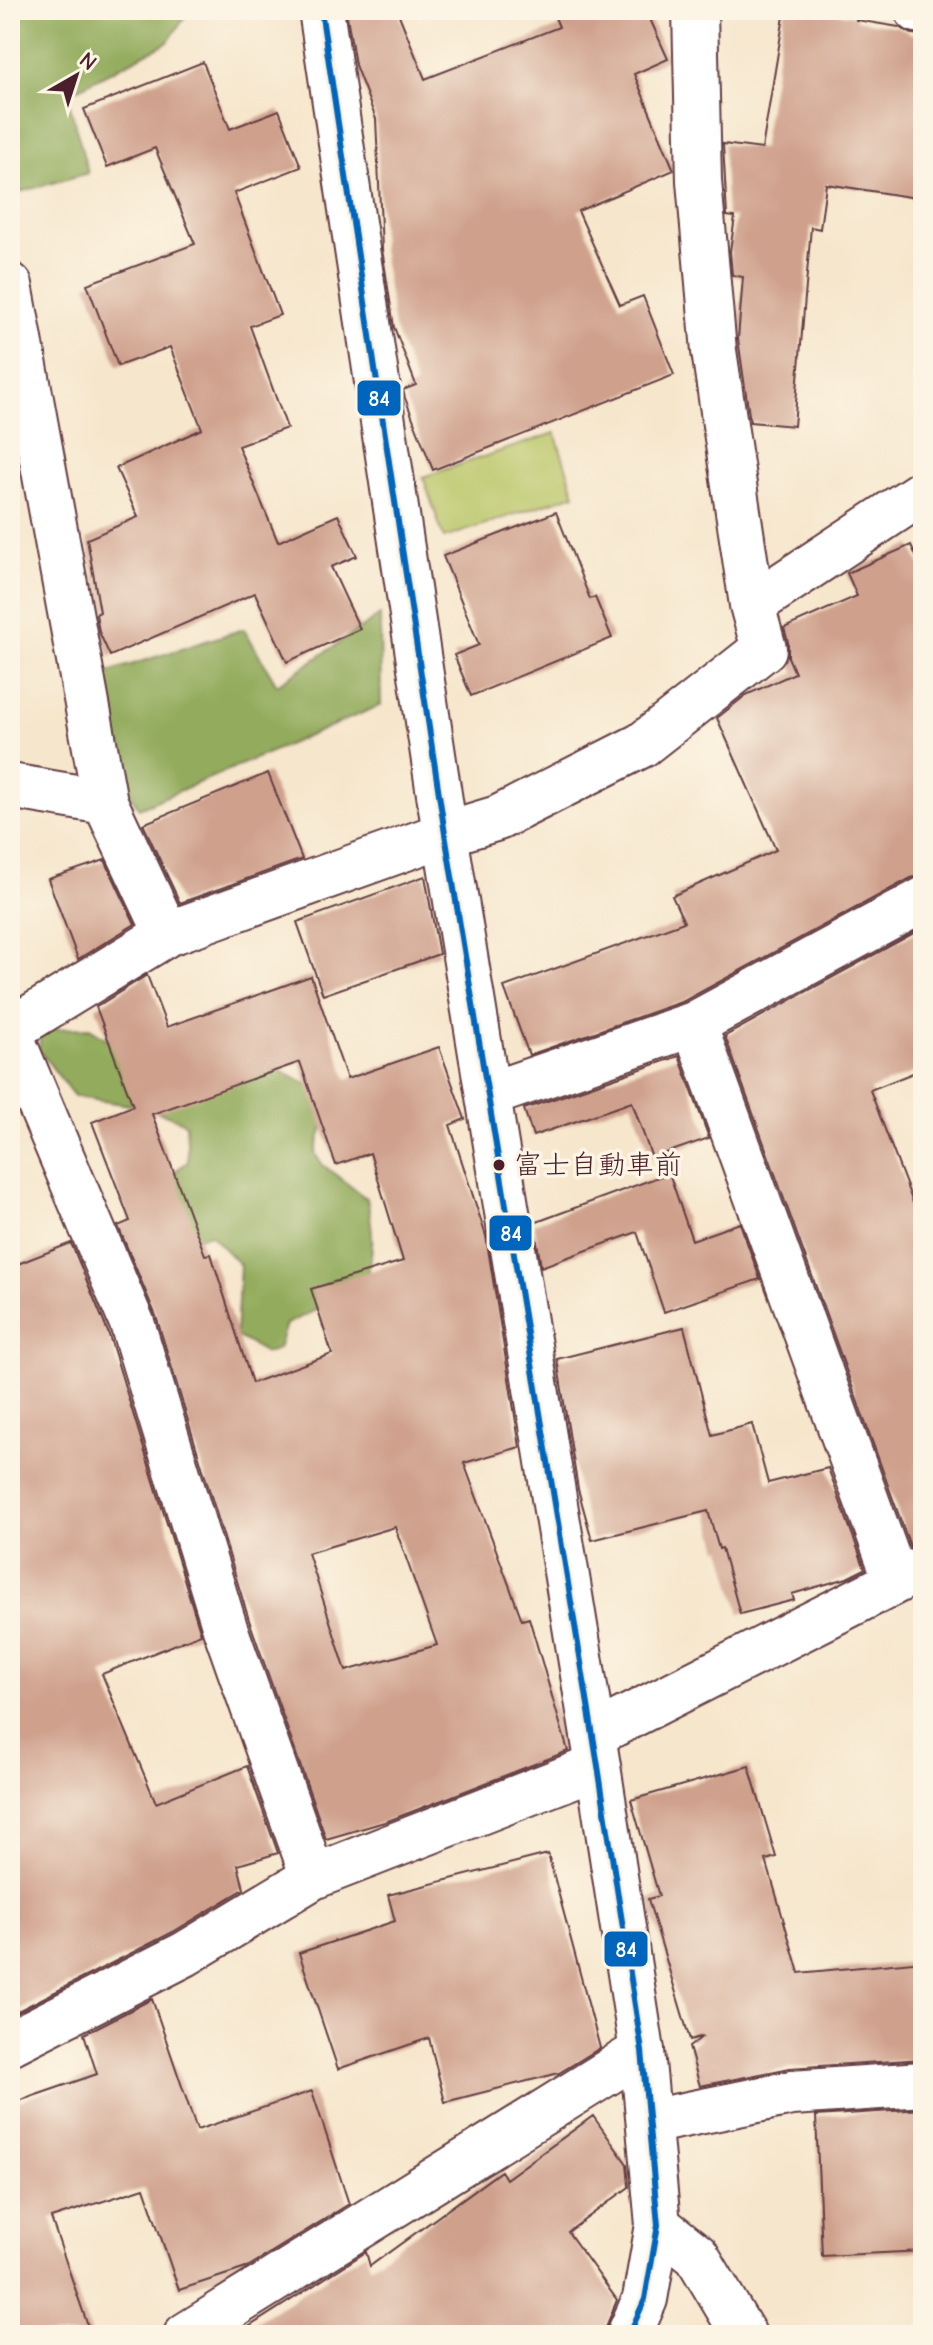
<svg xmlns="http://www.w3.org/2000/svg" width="933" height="2345" font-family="'Comic Neue','Klee One',sans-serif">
  <rect width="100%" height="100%" fill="#fcf5e5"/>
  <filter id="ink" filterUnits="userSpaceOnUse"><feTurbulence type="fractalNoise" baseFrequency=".0125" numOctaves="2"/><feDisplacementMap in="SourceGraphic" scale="16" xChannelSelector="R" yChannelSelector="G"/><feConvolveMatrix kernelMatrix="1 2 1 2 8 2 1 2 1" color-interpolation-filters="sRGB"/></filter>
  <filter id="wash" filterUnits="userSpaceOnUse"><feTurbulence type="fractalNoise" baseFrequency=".006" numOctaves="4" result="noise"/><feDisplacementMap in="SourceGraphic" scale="32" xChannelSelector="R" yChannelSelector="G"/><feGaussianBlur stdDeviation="1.8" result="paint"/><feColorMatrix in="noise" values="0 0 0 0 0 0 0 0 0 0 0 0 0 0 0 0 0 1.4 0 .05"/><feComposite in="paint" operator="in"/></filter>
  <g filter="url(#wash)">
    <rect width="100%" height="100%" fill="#f6e6cc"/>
    <!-- green -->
    <path fill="#b9c668" stroke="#82724a" stroke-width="2" d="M 555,433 L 575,494 L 444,538 L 423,477 Z"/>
    <!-- forest -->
    <path fill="#92ab5c" stroke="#6e6544" stroke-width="2" d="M 10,10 L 190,10 L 168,42 L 67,94 L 88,173 L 10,195 Z
      M 380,615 L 381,705 L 139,808 L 123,784 L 102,674 L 244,629 L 277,685 Z
      M 90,1028 L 187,1090 L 208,1094 L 229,1072 L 256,1065 L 278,1070 L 304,1082 L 329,1105 L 315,1154 L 323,1165 L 367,1199 C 374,1233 375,1254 363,1288 L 286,1324 L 278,1349 L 266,1353 L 236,1336 L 240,1265 L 210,1234 L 165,1249 L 150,1188 L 188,1162 L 186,1124 C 147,1102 115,1105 74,1096 L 39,1050 L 40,1038 L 50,1029 Z"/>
    <g id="blocks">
      <!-- building -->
      <path fill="#cfa18d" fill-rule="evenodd" d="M 346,10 L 397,10 L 425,79 L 559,27 L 552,10 L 646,10 L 668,59 L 634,74 L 674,170 L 578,211 L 620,305 L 643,296 L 674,375 L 433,470 L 405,398 L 403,390 L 416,385 L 394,327 L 382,249 L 376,119 L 355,65 Z
        M 785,10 L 817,10 L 856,16 L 856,20 L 899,27 L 912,34 L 923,35 L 923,199 L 826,184 L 820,229 L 811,227 L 794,426 L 750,422 L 738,339 L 743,277 L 732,275 L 730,251 L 735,217 L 727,216 L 723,144 L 762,149 Z
        M 203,62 L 230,129 L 279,110 L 301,167 L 234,193 L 280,315 L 250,326 L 287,428 L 238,446 L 278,542 L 338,515 L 357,556 L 331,567 L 360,629 L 287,662 L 255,593 L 110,656 L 99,632 L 96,614 L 100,612 L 87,539 L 138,517 L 116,468 L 202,429 L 170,347 L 118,366 L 87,284 L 195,244 L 155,148 L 107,167 L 84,109 Z
        M 556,512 L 590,599 L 595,597 L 612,638 L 471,696 L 454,655 L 479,645 L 443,556 Z
        M 911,545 L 923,571 L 923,875 L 911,878 L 684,1001 L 529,1055 L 504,987 L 684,922 L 672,896 L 776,850 L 717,718 L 746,695 L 795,673 L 788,657 L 788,642 L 784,628 L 857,596 L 847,573 Z
        M 268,773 L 302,859 L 180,903 L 143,824 Z
        M 105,860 L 135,924 L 78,959 L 48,879 Z
        M 425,876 L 439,954 L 323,995 L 297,922 Z
        M 923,928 L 923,1069 L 870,1090 L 923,1229 L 923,1543 L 910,1546 L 725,1036 Z
        M 147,975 L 167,1027 L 311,976 L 347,1079 L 439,1047 L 465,1119 L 450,1125 L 486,1236 L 520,1447 L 464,1463 L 522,1620 L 529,1618 L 568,1751 L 388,1821 L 326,1839 L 249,1620 L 156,1316 L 118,1226 L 130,1221 L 92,1122 L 133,1106 L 96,1007 ZM 300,1062 L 336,1165 L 370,1153 L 403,1261 L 311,1289 L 332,1354 L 252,1383 L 211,1254 L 205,1255 L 152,1114 ZM 395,1527 L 437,1645 L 346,1671 L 308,1553 Z
        M 679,1056 L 709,1138 L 652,1158 L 632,1102 L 533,1136 L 524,1109 Z
        M 669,1173 L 692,1240 L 740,1223 L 760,1279 L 664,1312 L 637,1232 L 541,1267 L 534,1223 Z
        M 71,1243 L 108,1332 L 201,1634 L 102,1674 L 156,1803 L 247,1766 L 278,1853 L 238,1865 L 244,1889 L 173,1932 L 10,2015 L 10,1267 Z
        M 684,1327 L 712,1435 L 752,1424 L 768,1483 L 828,1468 L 865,1569 L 847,1578 L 792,1594 L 794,1600 L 740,1614 L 722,1548 L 719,1549 L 708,1511 L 592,1540 L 578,1489 L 557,1359 Z
        M 749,1766 L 776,1857 L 766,1860 L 799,1973 L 923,1961 L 923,2059 L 790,2068 L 700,2086 L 689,2047 L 703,2036 L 690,2040 L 648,1899 L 659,1896 L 631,1800 Z
        M 548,1854 L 600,2048 L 559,2073 L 445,2102 L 429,2038 L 338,2069 L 299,1953 L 395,1921 L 388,1895 Z
        M 152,1999 L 197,2130 L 312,2091 L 349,2204 L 246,2268 L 179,2290 L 144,2188 L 51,2218 L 91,2335 L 10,2335 L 10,2104 L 97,2074 L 84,2034 Z
        M 923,2109 L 923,2251 L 822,2256 L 816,2116 Z
        M 593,2116 L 627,2164 L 629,2187 L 568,2232 L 617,2300 L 606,2327 L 595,2335 L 236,2335 L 366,2252 L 370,2266 L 501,2171 L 506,2179 Z"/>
    </g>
  </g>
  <g filter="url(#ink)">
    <use href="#blocks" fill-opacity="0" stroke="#643d43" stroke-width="2"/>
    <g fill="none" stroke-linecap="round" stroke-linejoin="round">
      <!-- street casing -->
      <g stroke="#643d43" stroke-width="48">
        <path id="street" d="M 917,10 L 923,11
          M 10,285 L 105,802
          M 752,605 L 923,492
          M 10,786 L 105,802 L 167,934
          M 694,1024 L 896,1581
          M 10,1030 L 167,934 L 445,834 L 498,818 L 642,745 L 764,649 L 752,605 L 714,351 L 699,181 L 695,10
          M 10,1034 L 132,1323 L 225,1628 L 313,1877
          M 488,1095 L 694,1024 L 923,900
          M 593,1735 L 922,1568
          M 10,2043 L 185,1954 L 313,1877 L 598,1766
          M 649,2122 L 792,2093 L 923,2084
          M 658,2225 L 697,2256 L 744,2335
          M 186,2335 L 642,2051 L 598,1766 L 445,834 L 321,10"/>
      </g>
      <!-- secondary casing -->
      <g stroke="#643d43" stroke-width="48">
        <path id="secondary" d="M 629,2335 L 645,2299 L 658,2225 L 642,2051"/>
      </g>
      <!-- street -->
      <use href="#street" stroke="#fff" stroke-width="44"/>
      <!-- secondary -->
      <use href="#secondary" stroke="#fff" stroke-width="44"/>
      <!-- bus-1 casing -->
      <g stroke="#fcf5e5" stroke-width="12">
        <path id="bus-1" d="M 321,10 L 445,834 L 598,1766 L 642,2051 L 658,2225 L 645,2299 L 629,2335"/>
      </g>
      <!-- bus-1 -->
      <use href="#bus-1" stroke="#0065bd" stroke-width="6"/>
    </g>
  </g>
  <!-- markers -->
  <circle fill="#4a1f2b" stroke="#fcf5e5" stroke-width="3" cx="499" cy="1165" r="7"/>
  <g text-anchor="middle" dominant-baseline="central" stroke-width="7" stroke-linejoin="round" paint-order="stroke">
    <!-- bus labels -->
    <g font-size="28" fill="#4a1f2b" stroke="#fcf5e5" text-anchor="start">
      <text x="514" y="1165">富士自動車前</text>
    </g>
  </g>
  <g stroke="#fcf5e5" stroke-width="3">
    <rect x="356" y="379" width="46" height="38" rx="8" fill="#0065bd"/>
    <rect x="488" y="1214" width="45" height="38" rx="8" fill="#0065bd"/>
    <rect x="603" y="1930" width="46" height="38" rx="8" fill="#0065bd"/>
  </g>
  <g font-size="22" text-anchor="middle" font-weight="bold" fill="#fff">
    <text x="379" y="406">84</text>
    <text x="511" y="1241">84</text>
    <text x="626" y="1957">84</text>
  </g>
  <!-- margin -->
  <rect width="933" height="2345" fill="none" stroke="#fcf5e5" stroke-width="40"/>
  <!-- north arrow -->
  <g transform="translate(76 76) rotate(39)" stroke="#fcf5e5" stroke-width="6" paint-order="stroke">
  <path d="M0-6L14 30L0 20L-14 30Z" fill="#4a1f2b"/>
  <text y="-12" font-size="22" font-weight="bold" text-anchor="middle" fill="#4a1f2b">N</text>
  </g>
</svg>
